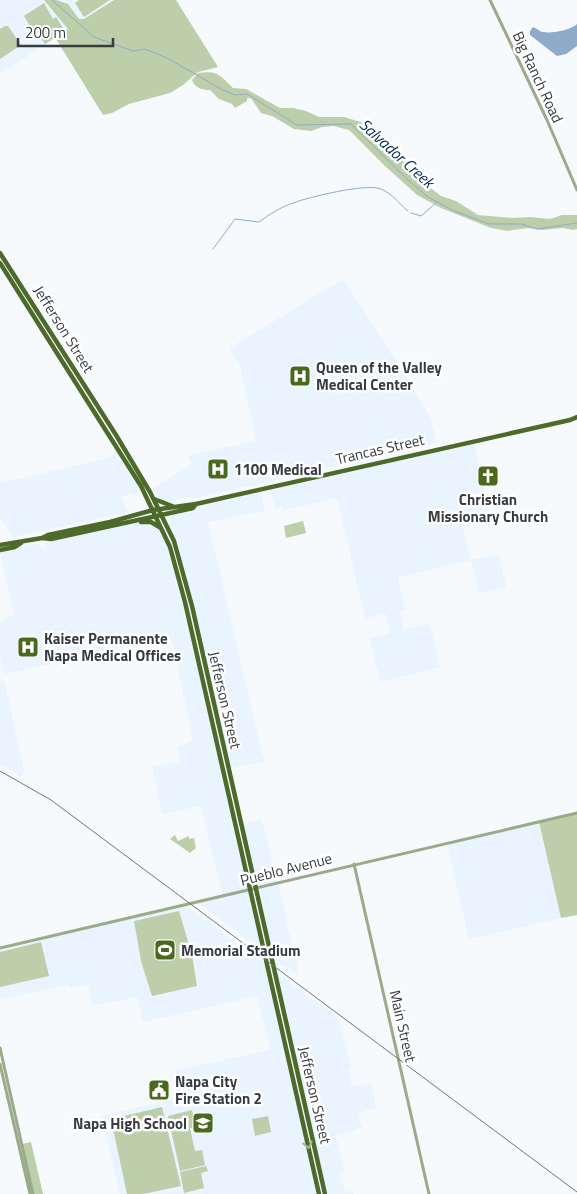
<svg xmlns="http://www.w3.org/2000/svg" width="577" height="1194" font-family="'Titillium Web',sans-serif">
  <rect width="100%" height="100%" fill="#f7fafc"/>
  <!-- built -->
  <path fill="#e9f4ff" d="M 0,0 L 114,0 L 0,74 Z
    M 343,279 L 397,362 L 430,417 L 437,441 L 435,444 L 195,498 L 187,497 L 166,502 L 157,497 L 152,489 L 192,464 L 188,456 L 256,440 L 240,367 L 230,348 Z
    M 474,444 L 491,519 L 463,526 L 468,548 L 471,560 L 499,554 L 506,587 L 479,593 L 471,560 L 398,577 L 405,610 L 400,611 L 404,630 L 430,624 L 440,667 L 380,682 L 370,638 L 390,633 L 386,614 L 365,618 L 337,498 L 283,510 L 282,507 L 275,509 L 270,490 Z
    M 118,451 L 141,492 L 121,497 L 128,512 L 13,537 L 0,517 L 0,483 L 105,459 Z
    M 261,492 L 265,511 L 208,522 L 264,761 L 228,769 L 192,606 L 168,527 L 169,520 L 172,514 Z
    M 151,522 L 162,529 L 170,547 L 265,953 L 197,902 L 223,896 L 201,806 L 162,814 L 152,767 L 180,761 L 178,746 L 193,741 L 172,640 L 167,638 L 4,674 L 0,658 L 0,621 L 14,615 L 0,552 L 21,545 L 38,544 L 45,550 L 46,542 L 68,536 L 134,523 Z
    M 4,680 L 24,770 L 22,777 L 0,765 L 0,681 Z
    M 262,819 L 277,883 L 278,883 L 299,975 L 271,958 L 241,824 Z
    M 539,822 L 561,918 L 469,939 L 447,844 Z
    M 185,905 L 243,948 L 267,964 L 319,1194 L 120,1194 L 101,1116 L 179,1098 L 174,1071 L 270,1050 L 257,996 L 143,1022 L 137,997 L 92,1006 L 88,984 L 70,988 L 69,985 L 66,985 L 0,1000 L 0,948 Z
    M 274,971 L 339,1018 L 351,1068 L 348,1069 L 352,1087 L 371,1083 L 376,1108 L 358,1113 L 362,1128 L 336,1135 L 345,1173 L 340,1175 L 345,1192 L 352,1191 L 353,1194 L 325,1194 Z"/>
  <!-- green -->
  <path fill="#bcceaa" d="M 44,0 L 56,0 L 68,4 L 79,19 L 84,19 L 114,0 L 176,0 L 218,67 L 198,72 L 183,85 L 170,93 L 129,104 L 112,113 L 103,115 L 56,39 L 63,33 L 45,44 L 36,30 L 33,31 L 24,16 L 44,3 L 53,19 L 56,17 L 65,31 L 68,29 Z
    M 79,0 L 110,0 L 84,17 L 75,3 Z
    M 5,26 L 8,26 L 21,45 L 0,59 L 0,29 Z
    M 198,73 C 218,70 220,75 233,88 L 246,89 L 280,108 L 293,108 L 306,111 L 319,117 L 344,117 L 374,126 L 386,144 L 429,187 L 441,196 L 456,201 L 478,215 L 513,218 L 530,217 L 550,219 L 562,215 L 577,215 L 577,229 L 573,230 L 563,228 L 542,230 L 528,228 L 507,231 L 491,228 L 441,208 L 417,195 L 384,165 L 349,130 L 334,126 L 322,127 L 311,131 L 294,129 L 272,116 L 261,113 L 251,98 L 247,98 L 247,101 L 235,108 L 232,104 L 219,99 L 210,90 C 202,90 195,88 192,80 Z
    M 303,521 L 306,533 L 286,538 L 284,526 Z
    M 577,813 L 577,915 L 561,918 L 539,822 Z
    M 175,835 L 178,841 L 189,836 L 189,839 L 194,838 L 196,848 L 190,853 L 170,839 Z
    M 179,911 L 192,955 L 197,986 L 152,996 L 141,961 L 134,921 Z
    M 41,942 L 49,976 L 0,987 L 0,952 Z
    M 162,1107 L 181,1186 L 143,1194 L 127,1194 L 111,1119 Z
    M 192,1110 L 196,1127 L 190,1128 L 195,1151 L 202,1150 L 205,1165 L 180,1171 L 168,1116 Z
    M 268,1116 L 271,1132 L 255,1136 L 252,1119 Z
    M 31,1142 L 43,1194 L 33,1194 L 22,1144 Z
    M 206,1166 L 208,1171 L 201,1173 L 204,1188 L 184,1193 L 180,1172 Z"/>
  <!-- water -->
  <path fill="#90abc9" d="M 577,24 L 577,46 L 566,54 L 557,56 L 530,35 L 530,31 L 533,27 C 536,28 538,30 540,31 C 548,35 571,30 577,24 Z"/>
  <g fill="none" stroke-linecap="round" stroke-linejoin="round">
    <!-- stream -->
    <path stroke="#90abc9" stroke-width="1" d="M 52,0 L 94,37 L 133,51 L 145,49 L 167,58 L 221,89 L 235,95 L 247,94 L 297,125 L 351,124 L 407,179 L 428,197 L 454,211 L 489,224 L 521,224 L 537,229 L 577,223
      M 411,213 L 421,216 L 437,202
      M 213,249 L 235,219 L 259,222 C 270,214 281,207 293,203 C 309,197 367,183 381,189 C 393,194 398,203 408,211"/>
    <!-- minor -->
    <path stroke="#9bab8a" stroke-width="3" d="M 490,0 L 547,120 L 577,190
      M 354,864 L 429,1194
      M 0,948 L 577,813
      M 0,1048 L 33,1194
      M 0,1064 L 30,1194"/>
    <!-- major -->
    <path stroke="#4e6a2b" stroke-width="4.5" d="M 0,253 L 116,435 L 150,492 L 174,541 L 192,606 L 325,1194
      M 0,263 L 141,486 L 170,547 L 185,602 L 319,1194
      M 154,499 L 172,506
      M 141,522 L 151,522 L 161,528
      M 42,538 L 51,539 L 193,508 L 196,504
      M 0,545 L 42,538 L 48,535 L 110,522 L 153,510 L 196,504 L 570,420 L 577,417
      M 0,550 L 15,547 L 21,543"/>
    <!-- rail -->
    <path stroke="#717579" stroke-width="1" d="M 0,771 L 51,800 L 577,1192"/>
  </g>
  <!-- one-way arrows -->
  <defs><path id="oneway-chevron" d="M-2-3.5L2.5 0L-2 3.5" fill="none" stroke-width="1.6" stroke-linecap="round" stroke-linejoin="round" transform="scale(1.25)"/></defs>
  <use stroke="#a6b495" href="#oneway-chevron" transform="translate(308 1145) rotate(77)"/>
  <!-- icons -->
  <defs>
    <g id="hospital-square" transform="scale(1.125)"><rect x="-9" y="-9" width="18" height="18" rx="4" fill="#4a691e" stroke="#fff"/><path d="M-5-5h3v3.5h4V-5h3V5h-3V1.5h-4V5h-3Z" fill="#fff"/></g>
    <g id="church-square" transform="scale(1.125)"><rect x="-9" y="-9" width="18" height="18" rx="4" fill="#4a691e" stroke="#fff"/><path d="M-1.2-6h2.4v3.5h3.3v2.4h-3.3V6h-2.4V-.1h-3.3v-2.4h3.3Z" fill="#fff"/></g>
    <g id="stadium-square" transform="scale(1.125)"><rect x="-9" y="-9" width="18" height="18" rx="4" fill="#4a691e" stroke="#fff"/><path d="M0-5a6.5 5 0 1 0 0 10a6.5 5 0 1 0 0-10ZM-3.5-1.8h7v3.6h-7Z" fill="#fff"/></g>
    <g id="civic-square" transform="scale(1.125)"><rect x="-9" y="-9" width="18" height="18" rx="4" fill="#4a691e" stroke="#fff"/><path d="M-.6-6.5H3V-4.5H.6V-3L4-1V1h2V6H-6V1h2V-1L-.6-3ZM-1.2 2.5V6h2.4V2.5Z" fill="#fff"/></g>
    <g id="school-square" transform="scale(1.125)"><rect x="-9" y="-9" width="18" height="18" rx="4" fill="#4a691e" stroke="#fff"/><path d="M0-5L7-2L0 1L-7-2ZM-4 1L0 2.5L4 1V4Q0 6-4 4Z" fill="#fff"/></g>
  </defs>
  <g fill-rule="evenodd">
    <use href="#hospital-square" x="300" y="376"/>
    <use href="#hospital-square" x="218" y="469"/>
    <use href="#church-square" x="488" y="476"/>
    <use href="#hospital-square" x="28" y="647"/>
    <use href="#stadium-square" x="165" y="950"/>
    <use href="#civic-square" x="159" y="1090"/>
    <use href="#school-square" x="203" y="1123"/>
  </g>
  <g text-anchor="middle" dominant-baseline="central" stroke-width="5" stroke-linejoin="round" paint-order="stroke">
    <!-- street labels -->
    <g font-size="15" fill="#383c41" stroke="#fff">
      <text transform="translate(538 77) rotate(65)">Big Ranch Road</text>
      <text transform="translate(64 329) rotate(58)">Jefferson Street</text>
      <text transform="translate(380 449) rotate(-13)">Trancas Street</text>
      <text transform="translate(225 700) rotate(77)">Jefferson Street</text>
      <text transform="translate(286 869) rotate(-14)">Pueblo Avenue</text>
      <text transform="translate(403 1026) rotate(77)">Main Street</text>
      <text transform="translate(315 1095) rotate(77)">Jefferson Street</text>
    </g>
    <!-- poi labels -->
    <g font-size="15" font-weight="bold" fill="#383c41" stroke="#fff" text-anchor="start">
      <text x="316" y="367">Queen of the Valley<tspan x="316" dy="17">Medical Center</tspan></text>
      <text x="234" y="469">1100 Medical</text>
      <text x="488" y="499" text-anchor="middle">Christian<tspan x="488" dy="17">Missionary Church</tspan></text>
      <text x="44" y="638">Kaiser Permanente<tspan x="44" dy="17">Napa Medical Offices</tspan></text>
      <text x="181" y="950">Memorial Stadium</text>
      <text x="175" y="1081">Napa City<tspan x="175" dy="17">Fire Station 2</tspan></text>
      <text x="187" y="1123" text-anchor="end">Napa High School</text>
    </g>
    <!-- water labels -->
    <g font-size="16" font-style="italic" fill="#002b51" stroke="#fff">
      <text transform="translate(397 153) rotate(42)">Salvador Creek</text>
    </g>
  </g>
  <!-- scale -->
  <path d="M18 38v8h95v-8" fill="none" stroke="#383c41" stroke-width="2.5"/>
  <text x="25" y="38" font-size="15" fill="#383c41" stroke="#ffffff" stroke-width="4" paint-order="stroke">200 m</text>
</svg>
